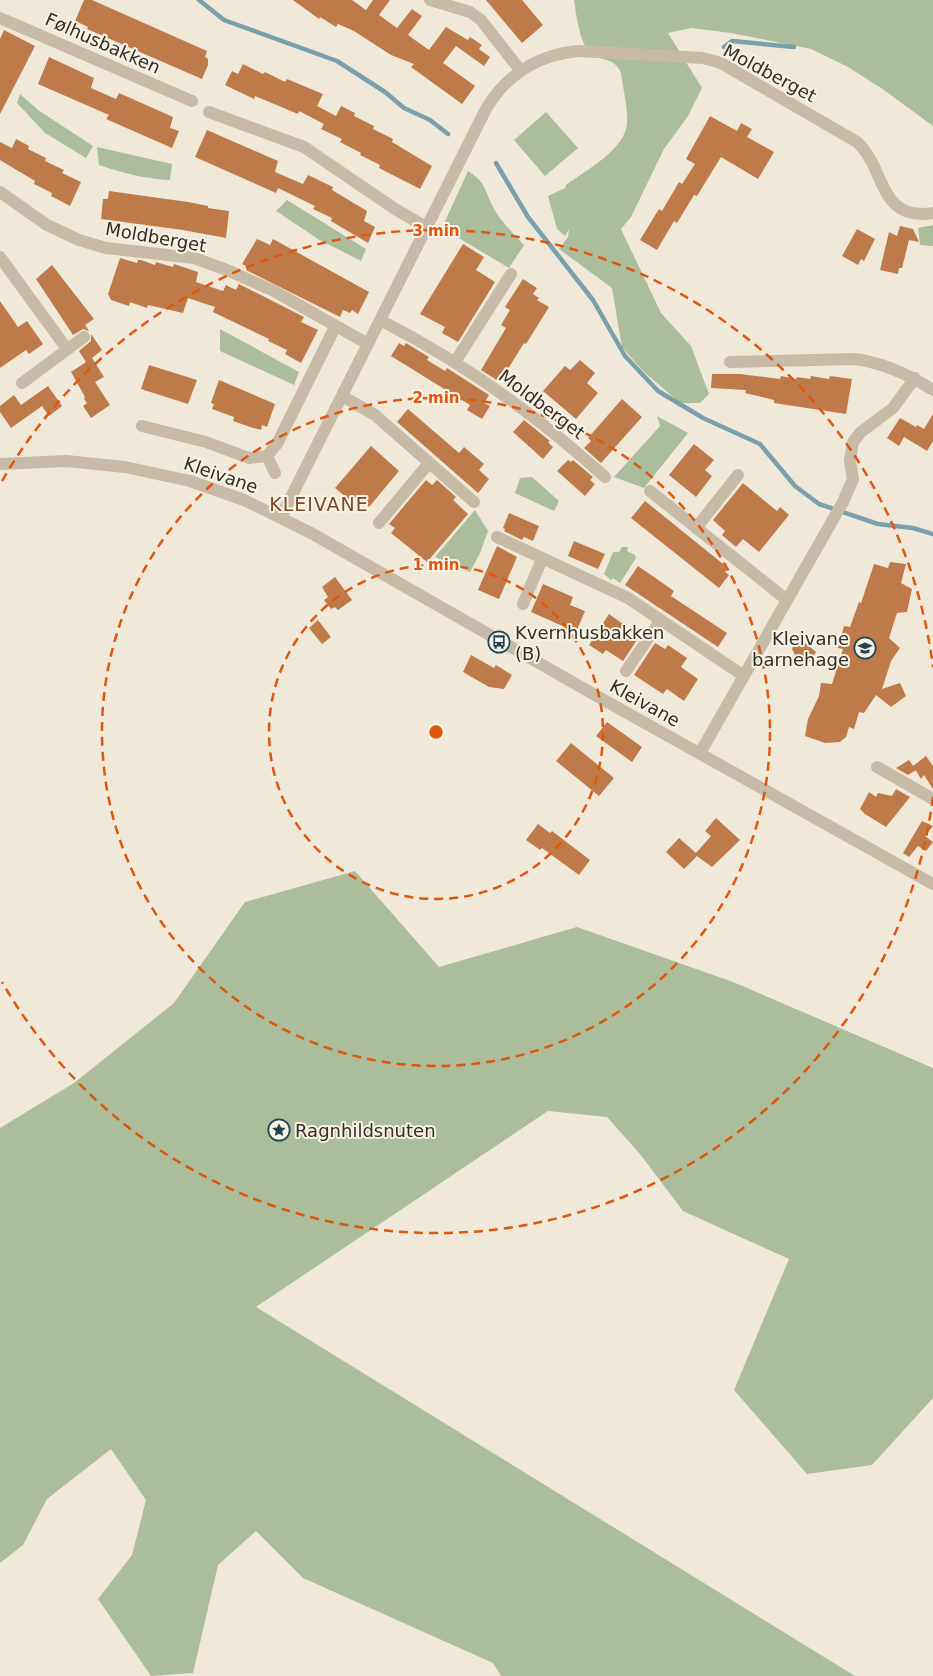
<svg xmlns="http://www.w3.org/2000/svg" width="933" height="1676" font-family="'DejaVu Sans',sans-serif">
  <rect width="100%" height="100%" fill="#f0e9da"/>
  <!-- green -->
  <path fill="#abbd9b" d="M 574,0 L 933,0 L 933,126 L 884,90 L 848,67 L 811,49 L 731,33 L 691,28 L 668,33 L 702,88 L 688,116 L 664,149 L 631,217 L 621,229 L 661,313 L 691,346 L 709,394 L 700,403 L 680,403 L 642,370 L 622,347 L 612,288 L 559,249 L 568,237 L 569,229 L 565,236 L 557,229 L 548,196 L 565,188 L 566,185 C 585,171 626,149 627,123 C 628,107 623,89 621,73 C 616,59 604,61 593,55 C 580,48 576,13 574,0 Z
    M 20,94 L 38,110 L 93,146 L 86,158 L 45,133 L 17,103 Z
    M 546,112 L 578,148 L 545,176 L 514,140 Z
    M 97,147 L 172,164 L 170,180 C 145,179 123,173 99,165 Z
    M 468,171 C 485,182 484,188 492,205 C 499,220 513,233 524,245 L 509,268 L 442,228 Z
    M 287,200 L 366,249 L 361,261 L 318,239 L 276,211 Z
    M 933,225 L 933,246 L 920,245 L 918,228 Z
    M 220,329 L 299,372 L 294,385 L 220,351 Z
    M 657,416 L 688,433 L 644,488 L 614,477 L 660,426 Z
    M 532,477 L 559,501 L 554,511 L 515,493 L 520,478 Z
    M 475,510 L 488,531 L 480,553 L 470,572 L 435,557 Z
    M 622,547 L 628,547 L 627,551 L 635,555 L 636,558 L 620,583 L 613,578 L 611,580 L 604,574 L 613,552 L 619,552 Z
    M 355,871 L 439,967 L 577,927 L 733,982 L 933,1068 L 933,1398 L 872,1465 L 807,1474 L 734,1390 L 789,1259 L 683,1211 L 640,1154 L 607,1117 L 548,1111 L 256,1307 L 855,1676 L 501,1676 L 493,1663 L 303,1578 L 256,1531 L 218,1565 L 193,1673 L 151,1676 L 98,1599 L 132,1555 L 146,1500 L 111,1449 L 47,1499 L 23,1545 L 0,1563 L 0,1128 L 74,1083 L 174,1003 L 245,902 Z"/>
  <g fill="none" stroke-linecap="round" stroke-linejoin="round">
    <!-- stream -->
    <path stroke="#7aa0ab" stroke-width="4.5" d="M 199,0 L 224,20 L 337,61 L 385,92 L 404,108 L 430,120 L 448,134
      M 724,47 L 732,41 L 794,47
      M 496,163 L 528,217 L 593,300 L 625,356 L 658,391 L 703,418 L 760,444 L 795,486 L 819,504 L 878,524 L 913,528 L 933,534"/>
  </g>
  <!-- building -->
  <path fill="#be7b49" d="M 84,0 L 92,0 L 207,51 L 205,57 L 208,59 L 208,65 L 202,79 L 87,29 L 88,27 L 75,21 Z
    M 293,0 L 352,0 L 366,10 L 373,0 L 390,0 L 379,15 L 397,28 L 412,9 L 422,16 L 408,35 L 429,50 L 446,27 L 468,40 L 470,37 L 482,45 L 479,49 L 490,57 L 484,66 L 456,46 L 443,63 L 475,86 L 462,104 L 411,67 L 414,64 L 391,55 L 354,31 L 338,24 L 336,27 L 320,17 L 319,19 Z
    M 486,0 L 522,0 L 543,25 L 522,43 Z
    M 4,30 L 35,46 L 0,114 L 0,39 Z
    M 49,57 L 94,78 L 91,88 L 116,99 L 119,93 L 173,117 L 170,128 L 179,131 L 172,148 L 106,119 L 109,115 L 38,84 Z
    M 243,64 L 263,74 L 265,72 L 285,82 L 287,79 L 323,94 L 317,106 L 336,116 L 341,106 L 355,113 L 354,116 L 374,126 L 373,129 L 393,139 L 392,142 L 432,166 L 420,189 L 379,168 L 380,165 L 360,155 L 361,153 L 340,142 L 342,139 L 321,129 L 324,124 L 299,111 L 298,114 L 255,96 L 254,99 L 225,85 L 232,71 L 238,74 Z
    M 710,116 L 737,131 L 741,123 L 752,129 L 747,137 L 774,152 L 758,179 L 721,157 L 697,196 L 694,195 L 677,223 L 674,221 L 657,250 L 640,240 L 659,209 L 662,211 L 679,182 L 682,184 L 695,164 L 686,159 Z
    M 207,130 L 278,161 L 275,172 L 303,184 L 308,175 L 333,187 L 332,190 L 367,211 L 364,221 L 375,227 L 368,243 L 331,221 L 332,218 L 313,209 L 315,206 L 278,188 L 276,193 L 195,157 Z
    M 16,139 L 29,146 L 28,149 L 46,158 L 45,161 L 64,170 L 62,173 L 81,182 L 70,206 L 51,196 L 52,193 L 34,184 L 35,181 L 0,160 L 0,142 L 12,148 Z
    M 109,191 L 188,202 L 208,206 L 208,208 L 229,211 L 226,238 L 183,230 L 101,219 L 103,199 L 108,199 Z
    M 900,226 L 913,229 L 919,242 L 909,240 L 902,268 L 899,268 L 898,274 L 880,270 L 889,232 L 897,236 Z
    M 857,229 L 875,239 L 864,261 L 861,259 L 858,265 L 842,256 Z
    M 257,239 L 270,245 L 273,239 L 369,292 L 358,314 L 352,310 L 350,313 L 343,310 L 340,317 L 246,270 L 248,267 L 242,264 Z
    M 463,244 L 484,257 L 476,270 L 495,282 L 458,342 L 442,333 L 445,327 L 420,314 Z
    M 120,258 L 137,263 L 138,260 L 141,260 L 155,265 L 156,262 L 173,267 L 174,264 L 198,272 L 196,282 L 223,291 L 226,285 L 236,290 L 239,284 L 304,317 L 301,322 L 318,330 L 301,363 L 285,354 L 287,350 L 268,341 L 269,339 L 213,312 L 215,307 L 188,298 L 183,313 L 148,305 L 147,308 L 130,302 L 129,306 L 111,300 L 108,294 Z
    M 52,265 L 94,319 L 85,325 L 89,331 L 83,329 L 73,335 L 36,279 Z
    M 523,279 L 537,288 L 533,294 L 539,298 L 537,300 L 549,307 L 526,344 L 524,343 L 501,380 L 498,381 L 481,370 L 506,328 L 501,325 L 510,310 L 505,307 Z
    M 0,301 L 18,327 L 27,321 L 43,344 L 29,354 L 26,350 L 0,368 Z
    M 91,334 L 102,350 L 92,358 L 104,377 L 95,382 L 110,405 L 91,418 L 83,406 L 87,403 L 84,399 L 85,397 L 71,372 L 86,362 L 79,351 L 91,341 Z
    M 399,343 L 404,346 L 406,343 L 429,357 L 427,360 L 445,371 L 447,368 L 489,395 L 484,403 L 490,406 L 482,419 L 467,410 L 470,405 L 391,356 Z
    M 580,360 L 595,373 L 587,383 L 598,393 L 576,419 L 543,391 L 565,366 L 570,370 Z
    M 149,365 L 197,380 L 188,404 L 141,389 Z
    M 712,374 L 740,374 L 780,379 L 781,376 L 796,379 L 797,377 L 810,379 L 811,376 L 829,379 L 830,376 L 852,379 L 846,414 L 774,403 L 774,400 L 745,393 L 746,390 L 711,388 Z
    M 219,380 L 275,404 L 267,427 L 262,425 L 261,430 L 250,427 L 233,421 L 234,417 L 212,409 L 214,404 L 211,403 Z
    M 48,386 L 62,406 L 49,416 L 42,406 L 11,428 L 0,412 L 0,406 L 14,395 L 21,405 Z
    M 622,399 L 642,417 L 601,463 L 584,448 L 591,441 L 588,438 Z
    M 408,409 L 459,453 L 464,447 L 484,464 L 479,470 L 489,479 L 478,493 L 397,422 Z
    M 933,414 L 933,441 L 927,451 L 904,437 L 899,446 L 887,438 L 900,418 L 916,427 L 917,425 L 924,429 Z
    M 524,420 L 550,441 L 548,442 L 553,447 L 543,459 L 513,432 Z
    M 694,444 L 714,460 L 705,470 L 712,476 L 696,497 L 669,475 Z
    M 371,446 L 399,471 L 369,507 L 357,496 L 352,502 L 335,488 Z
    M 568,460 L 571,462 L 573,460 L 593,477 L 590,480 L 595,484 L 585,496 L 557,471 Z
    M 426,480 L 432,485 L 437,480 L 456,497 L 453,500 L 468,514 L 427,562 L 391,533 L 395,528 L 389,524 Z
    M 743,483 L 777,511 L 780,507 L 789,515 L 759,552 L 743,539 L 736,547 L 722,535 L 725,531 L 713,520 Z
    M 645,501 L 728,568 L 725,572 L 729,575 L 719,588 L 631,518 Z
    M 509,513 L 539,526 L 533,541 L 524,537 L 522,540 L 504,531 L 505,529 L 503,528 Z
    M 574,541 L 605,554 L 598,569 L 568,556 Z
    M 497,546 L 517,557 L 499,599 L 478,590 Z
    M 890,562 L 906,564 L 901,583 L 912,589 L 907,612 L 897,613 L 889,638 L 900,648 L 891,661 L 882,689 L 900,683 L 906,696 L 891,707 L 876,695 L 864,713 L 859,712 L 854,729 L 849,727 L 846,737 L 840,742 L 825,743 L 805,736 L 808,719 L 819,696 L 821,683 L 832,684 L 843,649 L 838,648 L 844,626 L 850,627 L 859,602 L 861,603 L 874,564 L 888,568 Z
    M 638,566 L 674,591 L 671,596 L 727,633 L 718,647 L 625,585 Z
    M 335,577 L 352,600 L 338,610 L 335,607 L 331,609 L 324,600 L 328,597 L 322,587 Z
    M 543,584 L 573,597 L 570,605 L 585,611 L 576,632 L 531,612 Z
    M 609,614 L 623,624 L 620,629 L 637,640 L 623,661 L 606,650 L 603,654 L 589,645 Z
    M 318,620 L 331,637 L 322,644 L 309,628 Z
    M 798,637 L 816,652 L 810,662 L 797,659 L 792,649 Z
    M 655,643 L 665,649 L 668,645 L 687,658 L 681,667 L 698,679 L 684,701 L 667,689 L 663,694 L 634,675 Z
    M 471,655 L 494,668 L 496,665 L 512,675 L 504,689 L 489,687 L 463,672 Z
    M 607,722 L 642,747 L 632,762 L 596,736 Z
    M 571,743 L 614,778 L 599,796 L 556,761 Z
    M 926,756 L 933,766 L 933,789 L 924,775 L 921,779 L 913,766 Z
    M 909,760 L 916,770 L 908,775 L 896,768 Z
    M 896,789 L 910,797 L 886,827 L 865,814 L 860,809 L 869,792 L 876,797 L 878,793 L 892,796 Z
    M 716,818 L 740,840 L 712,867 L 697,856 L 684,869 L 666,852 L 679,838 L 696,853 L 711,836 L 705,831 Z
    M 922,821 L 933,826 L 925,836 L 933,842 L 926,851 L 918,846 L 909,857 L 903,853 Z
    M 538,824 L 550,833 L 552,831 L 590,860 L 579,875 L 542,848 L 540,850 L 526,840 Z"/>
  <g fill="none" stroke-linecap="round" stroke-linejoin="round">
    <!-- street -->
    <path stroke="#c7bba7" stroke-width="12" d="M 430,0 L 470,12 L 481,20 L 520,70
      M 0,18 L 192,101
      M 209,112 L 304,147 L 395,209 L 426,227
      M 0,192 L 47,225 L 79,240 L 106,248 L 194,258 L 227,270 L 274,291 L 368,344
      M 0,257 L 67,349
      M 380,320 C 462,362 537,415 605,477
      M 455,362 L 511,274
      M 730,362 L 855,359 C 884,363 908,374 933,390
      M 22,383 L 84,337
      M 342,396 L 375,415 L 474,502
      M 142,426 L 206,442 L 249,458 L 267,456 L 277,444 L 335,327
      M 267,456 L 275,473
      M 0,464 L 66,461 L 125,467 L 190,481 L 244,500 L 311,533 L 595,695 L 933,884
      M 650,491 L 787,600
      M 281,517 L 486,109 C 506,75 538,55 578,51 L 703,58 L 721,63 L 857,142 C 886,168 878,222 933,213
      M 379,523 L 429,463
      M 696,528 L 738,475
      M 497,537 L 628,598 L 744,676
      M 523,604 L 542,559
      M 626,671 L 660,621
      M 700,753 L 843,502 L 853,479 L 850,461 L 853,442 L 861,432 L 893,408 L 915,378
      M 877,767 L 933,799"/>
  </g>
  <!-- distance rings -->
  <g fill="none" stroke="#df570d" stroke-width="2.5" stroke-dasharray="9 6">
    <circle cx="436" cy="732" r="167"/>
    <circle cx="436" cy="732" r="334"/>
    <path d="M933 797A501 501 0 0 1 2 982M2 481A501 501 0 0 1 933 667"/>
  </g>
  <!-- icons -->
  <defs>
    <g id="bus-ring" transform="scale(1.125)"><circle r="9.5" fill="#f8f3e6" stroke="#1f4552" stroke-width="1.5"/><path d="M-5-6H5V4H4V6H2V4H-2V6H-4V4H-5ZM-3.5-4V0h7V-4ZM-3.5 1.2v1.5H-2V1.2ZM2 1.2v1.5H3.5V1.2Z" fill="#1f4552"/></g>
    <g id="school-ring" transform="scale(1.125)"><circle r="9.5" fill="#f8f3e6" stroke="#1f4552" stroke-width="1.5"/><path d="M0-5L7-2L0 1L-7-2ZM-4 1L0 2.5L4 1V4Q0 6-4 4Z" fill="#1f4552"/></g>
    <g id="sight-ring" transform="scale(1.125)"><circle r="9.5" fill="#f8f3e6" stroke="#1f4552" stroke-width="1.5"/><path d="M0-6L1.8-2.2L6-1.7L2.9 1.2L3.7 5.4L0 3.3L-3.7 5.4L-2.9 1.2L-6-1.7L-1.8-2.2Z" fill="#1f4552"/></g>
  </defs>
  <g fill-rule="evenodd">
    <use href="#bus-ring" x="499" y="642"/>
    <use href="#school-ring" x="865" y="648"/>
    <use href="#sight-ring" x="279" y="1130"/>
  </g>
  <g text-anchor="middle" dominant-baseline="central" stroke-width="4" stroke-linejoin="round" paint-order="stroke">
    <!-- street labels -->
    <g font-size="18" fill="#332d27" stroke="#f8f3e6">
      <text transform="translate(103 43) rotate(24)">Følhusbakken</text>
      <text transform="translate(770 73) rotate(28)">Moldberget</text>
      <text transform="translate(156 237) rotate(10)">Moldberget</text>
      <text transform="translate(542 404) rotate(37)">Moldberget</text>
      <text transform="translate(221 475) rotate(19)">Kleivane</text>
      <text transform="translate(645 703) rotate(29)">Kleivane</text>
    </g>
    <!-- poi labels -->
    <g font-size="18" fill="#332d27" stroke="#f8f3e6" text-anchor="start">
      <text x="515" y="632">Kvernhusbakken<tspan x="515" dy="21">(B)</tspan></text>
      <text x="849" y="638" text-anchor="end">Kleivane<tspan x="849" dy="21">barnehage</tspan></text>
      <text x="295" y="1130">Ragnhildsnuten</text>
    </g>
    <!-- neighbourhood labels -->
    <g font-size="19" letter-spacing="1" fill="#7d4a25" stroke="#f8f3e6">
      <text x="319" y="504">KLEIVANE</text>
    </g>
  </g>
  <circle cx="436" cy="732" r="8" fill="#df570d" stroke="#f8f3e6" stroke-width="2.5"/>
  <g font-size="15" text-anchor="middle" font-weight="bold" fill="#df570d" stroke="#f8f3e6" stroke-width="4" stroke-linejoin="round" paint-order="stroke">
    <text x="436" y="236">3 min</text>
    <text x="436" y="403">2 min</text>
    <text x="436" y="570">1 min</text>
  </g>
</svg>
